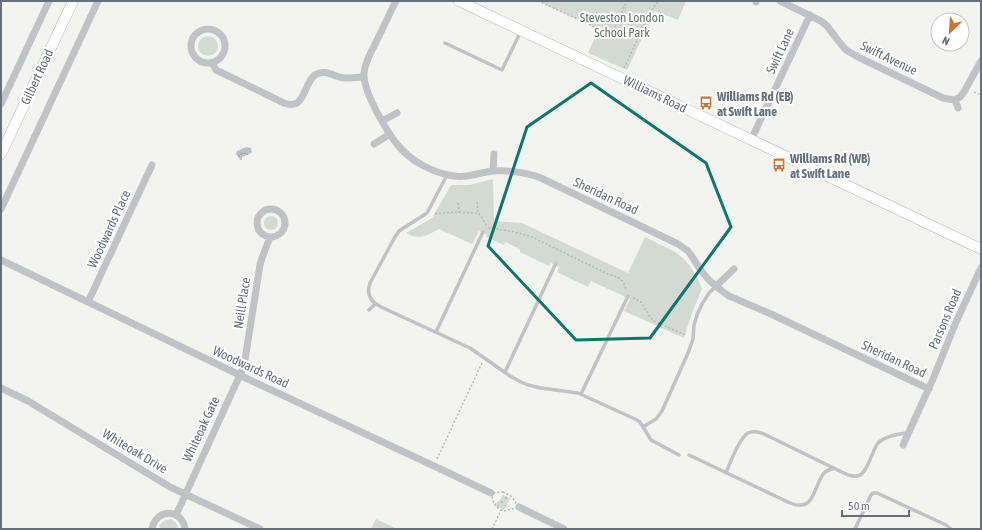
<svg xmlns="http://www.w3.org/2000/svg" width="982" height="530" font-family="'Asap Condensed',sans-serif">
  <defs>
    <pattern id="garden-dots" width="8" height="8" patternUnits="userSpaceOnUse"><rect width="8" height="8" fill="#d3dad2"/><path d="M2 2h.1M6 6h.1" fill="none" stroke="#afb5b0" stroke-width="1.8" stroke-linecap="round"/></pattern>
    <pattern id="water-waves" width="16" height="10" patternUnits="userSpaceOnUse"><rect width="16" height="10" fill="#b9c0c6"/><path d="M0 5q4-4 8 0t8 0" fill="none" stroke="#9aa0a6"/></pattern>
  </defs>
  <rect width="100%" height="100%" fill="#f3f3f0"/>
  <!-- green -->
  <path fill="#d3dad2" d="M 538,1 L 686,1 L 678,20 L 655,11 L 627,70 L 588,53 L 599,29 Z
    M198 46a10 10 0 1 1 20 0a10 10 0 1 1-20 0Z
    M 493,179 L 494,221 L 522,223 L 628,273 L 645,237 L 675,252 C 688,260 697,275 702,289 L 692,313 L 684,338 L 624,311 L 630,299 L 591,281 L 588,287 L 557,272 L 559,267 L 551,263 L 549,266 L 520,252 L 520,249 L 505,242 L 504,245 L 486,237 L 487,235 L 479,231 L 472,244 L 439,229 C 427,235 419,241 406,233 L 432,218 L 450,187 L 452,185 L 470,185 Z
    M264 223a7 7 0 1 1 14 0a7 7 0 1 1-14 0Z
    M 171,519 L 176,523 L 179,529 L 159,529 C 160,522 164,520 171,519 Z
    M 376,519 L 397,529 L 371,529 Z"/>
  <!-- garden -->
  <path fill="url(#garden-dots)" d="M 503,495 L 510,498 L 504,510 L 498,507 L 495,504 L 500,500 L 502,495 Z"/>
  <!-- water -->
  <path fill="url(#water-waves)" d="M 246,147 L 251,148 L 252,152 C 250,154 245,156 242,157 L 242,160 L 240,160 L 239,158 L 236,154 L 237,151 Z"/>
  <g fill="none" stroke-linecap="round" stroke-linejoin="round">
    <!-- secondary casing -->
    <g stroke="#b2b5ba" stroke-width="11">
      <path id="secondary" d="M 459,1 L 981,249
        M 1,154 L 73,1"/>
    </g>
    <!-- path -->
    <path stroke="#b7b9bc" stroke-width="1.5" stroke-dasharray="2 2" stroke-linecap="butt" d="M 538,1 L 599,29 L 614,29 L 627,1
      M 624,68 L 652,9 L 659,1
      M 974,92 L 981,95
      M 477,202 L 478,213
      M 458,203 L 459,213
      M 435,214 L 453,212 L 478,213 L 481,216 L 487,227
      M 488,228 C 504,230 519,232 534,238 L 610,275 C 619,277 624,280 626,290
      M 633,298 L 641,302 L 650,317 L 654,321 L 676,331 L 686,335
      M 437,459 L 482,363
      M 503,492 L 511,496 L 519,507 L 504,511 C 494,507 494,504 491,493 Z
      M 492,529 L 501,510"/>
    <!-- lane -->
    <path stroke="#c0c2c5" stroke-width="3.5" d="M 445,43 L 502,70 L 521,31
      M 447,175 L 427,213 L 399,231 L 395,237 L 370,283 C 366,294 371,302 381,307 L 470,348 L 510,376 L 521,382 L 528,385 L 541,388 L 578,393 L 635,419 L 640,422 L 651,440 L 679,455
      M 369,310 L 375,304
      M 436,332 L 483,232
      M 505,372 L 556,263
      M 581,394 L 628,296
      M 643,427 L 656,419 L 662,411 L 688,353 L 693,339 L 694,325 L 697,315 L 702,304 L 709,293 L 716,286
      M 689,455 L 790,503 C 816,514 813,484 825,472 C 828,470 831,469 834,468
      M 726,473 C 730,463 739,438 748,433 C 753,431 759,432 764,434 L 848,475 C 850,475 854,477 857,476 C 867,475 872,451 878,443 C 885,436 898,434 907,433
      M 855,529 L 871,495 L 873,493 L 877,493 L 946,525 L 951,529"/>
    <!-- street -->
    <path stroke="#c0c2c5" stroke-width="7" d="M 396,1 C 389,15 383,28 376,42 C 371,52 365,62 364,73 C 363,86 373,105 379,116 C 384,125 390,136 397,144 C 410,161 433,173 454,176 C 466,178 475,174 487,172 C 503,169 525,172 541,178 L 678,244 L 688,251 L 691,255 L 702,272 L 710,281 L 722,291 L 729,296 L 771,314 L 929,389
      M 780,1 L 821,21 L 827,26 L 840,43 L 846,50 L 858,57 L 943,98 L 948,99 L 955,100
      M 756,2 L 756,1
      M191 46a17 17 0 1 1 34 0a17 17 0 1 1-34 0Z
      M 212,63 L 216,70 L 284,103 C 306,111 303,83 315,75 C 326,68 335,78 345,78 C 352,78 358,77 364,77
      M 1,104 L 49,1
      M 958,108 L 955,100 L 960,97 L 964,92 L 981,61
      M 382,121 L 397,113
      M 751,140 L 810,15
      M 374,144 L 390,134
      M 493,171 L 494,154
      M 1,209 L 98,1
      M257 223a14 14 0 1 1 28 0a14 14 0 1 1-28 0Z
      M 1,260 L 250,380 L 434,466 L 491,493
      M 716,286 L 734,269
      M 88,302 L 152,165
      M 1,388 L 28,401 L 170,487 L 260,529
      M 903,445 L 933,379 L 956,322 L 981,268
      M 519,507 L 564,529
      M 176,515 L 244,366 L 260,265 L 262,258 L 270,237
      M 152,529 C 156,508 182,508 185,529"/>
    <!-- secondary -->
    <use href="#secondary" stroke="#fff" stroke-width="10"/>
  </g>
  <!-- marked area -->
  <path fill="none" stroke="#0f766e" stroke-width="3" stroke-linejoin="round" d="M 591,83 L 706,163 L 731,227 L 650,338 L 576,340 L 488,246 L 527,127 Z"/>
  <!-- icons -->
  <defs>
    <g id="bus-bare" transform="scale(1.08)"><path d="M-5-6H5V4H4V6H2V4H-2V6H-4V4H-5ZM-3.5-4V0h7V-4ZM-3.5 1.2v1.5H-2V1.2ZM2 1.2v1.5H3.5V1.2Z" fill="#cd7436" stroke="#fff" stroke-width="2.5" paint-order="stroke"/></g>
  </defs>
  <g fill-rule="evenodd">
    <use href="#bus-bare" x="706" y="103"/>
    <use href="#bus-bare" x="779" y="165"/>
  </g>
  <g text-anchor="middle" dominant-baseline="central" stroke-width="4" stroke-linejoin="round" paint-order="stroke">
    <!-- park labels -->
    <g font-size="13" fill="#647664" stroke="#fff">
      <text x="622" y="17">Steveston London<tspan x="622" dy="15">School Park</tspan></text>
    </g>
    <!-- street labels -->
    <g font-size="13" fill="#666f7e" stroke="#fff">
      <text transform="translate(780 51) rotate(-65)">Swift Lane</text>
      <text transform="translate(889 58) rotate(26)">Swift Avenue</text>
      <text transform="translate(37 77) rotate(-65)">Gilbert Road</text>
      <text transform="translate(655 94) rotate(26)">Williams Road</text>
      <text transform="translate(606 196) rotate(25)">Sheridan Road</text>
      <text transform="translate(109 229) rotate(-65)">Woodwards Place</text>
      <text transform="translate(242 303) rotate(-81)">Neill Place</text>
      <text transform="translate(945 319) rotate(-67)">Parsons Road</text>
      <text transform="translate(894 359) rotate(25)">Sheridan Road</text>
      <text transform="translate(251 367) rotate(25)">Woodwards Road</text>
      <text transform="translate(201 429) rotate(-65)">Whiteoak Gate</text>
      <text transform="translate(135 451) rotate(31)">Whiteoak Drive</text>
    </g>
    <!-- poi labels -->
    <g font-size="13" font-weight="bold" fill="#666f7e" stroke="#fff" text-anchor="start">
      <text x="717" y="96">Williams Rd (EB)<tspan x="717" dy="15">at Swift Lane</tspan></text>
      <text x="790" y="158">Williams Rd (WB)<tspan x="790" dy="15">at Swift Lane</tspan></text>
    </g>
  </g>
  <!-- border -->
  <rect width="982" height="530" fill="none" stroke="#666f7e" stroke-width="4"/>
  <!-- north arrow -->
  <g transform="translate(950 32) rotate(205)"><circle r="19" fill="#ffffff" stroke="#c2c5cb"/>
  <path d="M0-3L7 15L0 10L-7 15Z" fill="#cd7436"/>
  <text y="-6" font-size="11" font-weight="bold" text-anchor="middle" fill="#666f7e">N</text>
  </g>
  <!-- scale -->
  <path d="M842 510v6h67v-6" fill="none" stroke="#666f7e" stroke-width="2"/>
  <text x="848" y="510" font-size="12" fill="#666f7e" stroke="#ffffff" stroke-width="3" paint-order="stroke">50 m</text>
</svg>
